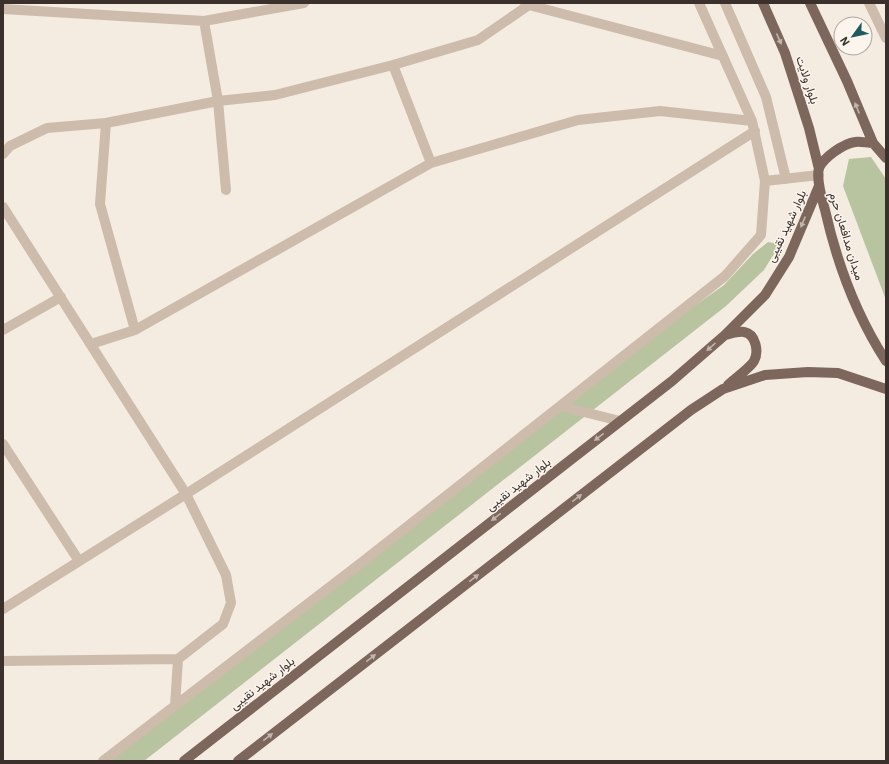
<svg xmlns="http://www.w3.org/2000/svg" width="889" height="764" font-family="'IBM Plex Sans',Vazirmatn,sans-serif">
  <rect width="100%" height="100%" fill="#f4ebe1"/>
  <!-- green -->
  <path fill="#b8c4a0" d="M 871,157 L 886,179 L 886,300 L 843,186 L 849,159 Z
    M 768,242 L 780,244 L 764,270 L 726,306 L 144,761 L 110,761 L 606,369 L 724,285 L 753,254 Z"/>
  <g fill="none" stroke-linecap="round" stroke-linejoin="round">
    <!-- minor -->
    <path stroke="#cdbbac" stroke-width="10" d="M 525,3 L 529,5 L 723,56
      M 725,3 L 766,97 L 786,179
      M 869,3 L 886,38
      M 3,9 L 204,21 L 304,3
      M 204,21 L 218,101 L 226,190
      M 393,65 L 431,163
      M 106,123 L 100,204 L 135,330
      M 3,154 L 10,146 L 47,128 L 106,123 L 218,101 L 275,95 L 393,65 L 478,40 L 529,5
      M 765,181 L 819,175
      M 3,207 L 186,494 L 226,575 L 231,603 L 223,624 L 178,659 L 3,661
      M 3,330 L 61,297
      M 91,344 L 135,330 L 431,163 L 578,120 L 660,111 L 752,121
      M 560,406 L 620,421
      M 3,444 L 79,561
      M 3,609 L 186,494 L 755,131
      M 175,706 L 178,659
      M 103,761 L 361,563 L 725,276 L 761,235 L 765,181 L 752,121 L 699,3"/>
    <!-- major -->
    <path stroke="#7d675c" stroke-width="10" d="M 763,3 L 785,53 L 809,128 L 819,169
      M 810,3 L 847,81 L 873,143
      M 886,158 L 873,143 C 867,143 860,141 855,142 C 843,144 824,157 819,168 C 816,179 822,199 825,210 C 837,263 856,315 886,361
      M 725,335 C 730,334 738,331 744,332 C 756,334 759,352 754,361 C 751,367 733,380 728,385
      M 184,761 L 672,381 L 725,335 L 765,295 L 789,257 L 819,186
      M 238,761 L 691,410 L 723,389 L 765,375 L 808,372 L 838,373 L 886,389"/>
  </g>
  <!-- one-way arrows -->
  <defs><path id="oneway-solid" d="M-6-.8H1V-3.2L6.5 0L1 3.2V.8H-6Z"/></defs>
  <g fill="#c2b5ac">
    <use href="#oneway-solid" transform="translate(779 39) rotate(66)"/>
    <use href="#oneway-solid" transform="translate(857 108) rotate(-112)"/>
    <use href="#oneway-solid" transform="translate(803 222) rotate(113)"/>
    <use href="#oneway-solid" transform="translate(711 347) rotate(138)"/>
    <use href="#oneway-solid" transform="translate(599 437) rotate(142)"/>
    <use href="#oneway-solid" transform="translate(577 498) rotate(-38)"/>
    <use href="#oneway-solid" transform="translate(496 517) rotate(142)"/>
    <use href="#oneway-solid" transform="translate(474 578) rotate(-38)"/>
    <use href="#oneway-solid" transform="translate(371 658) rotate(-38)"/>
    <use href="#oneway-solid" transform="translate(268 737) rotate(-38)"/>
  </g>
  <g text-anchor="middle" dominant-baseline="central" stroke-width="3" stroke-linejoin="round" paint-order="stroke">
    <!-- street labels -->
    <g font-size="12" fill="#3b302b" stroke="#fbf5ee">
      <text transform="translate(808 80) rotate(72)">بلوار ولایت</text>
      <text transform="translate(786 226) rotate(-65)">بلوار شهید نقیبی</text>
      <text transform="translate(847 236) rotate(73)">میدان مدافعان حرم</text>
      <text transform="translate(518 484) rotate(-38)">بلوار شهید نقیبی</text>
      <text transform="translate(262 683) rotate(-38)">بلوار شهید نقیبی</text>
    </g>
  </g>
  <!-- border -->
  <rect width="889" height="764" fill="none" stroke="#3b302b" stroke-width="8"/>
  <!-- north arrow -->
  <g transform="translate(853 36) rotate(237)"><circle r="19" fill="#fbf5ee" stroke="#aea6a0"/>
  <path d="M0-3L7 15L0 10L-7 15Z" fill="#1f5a5e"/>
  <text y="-6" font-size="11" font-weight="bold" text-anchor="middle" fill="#3b302b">N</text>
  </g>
</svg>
